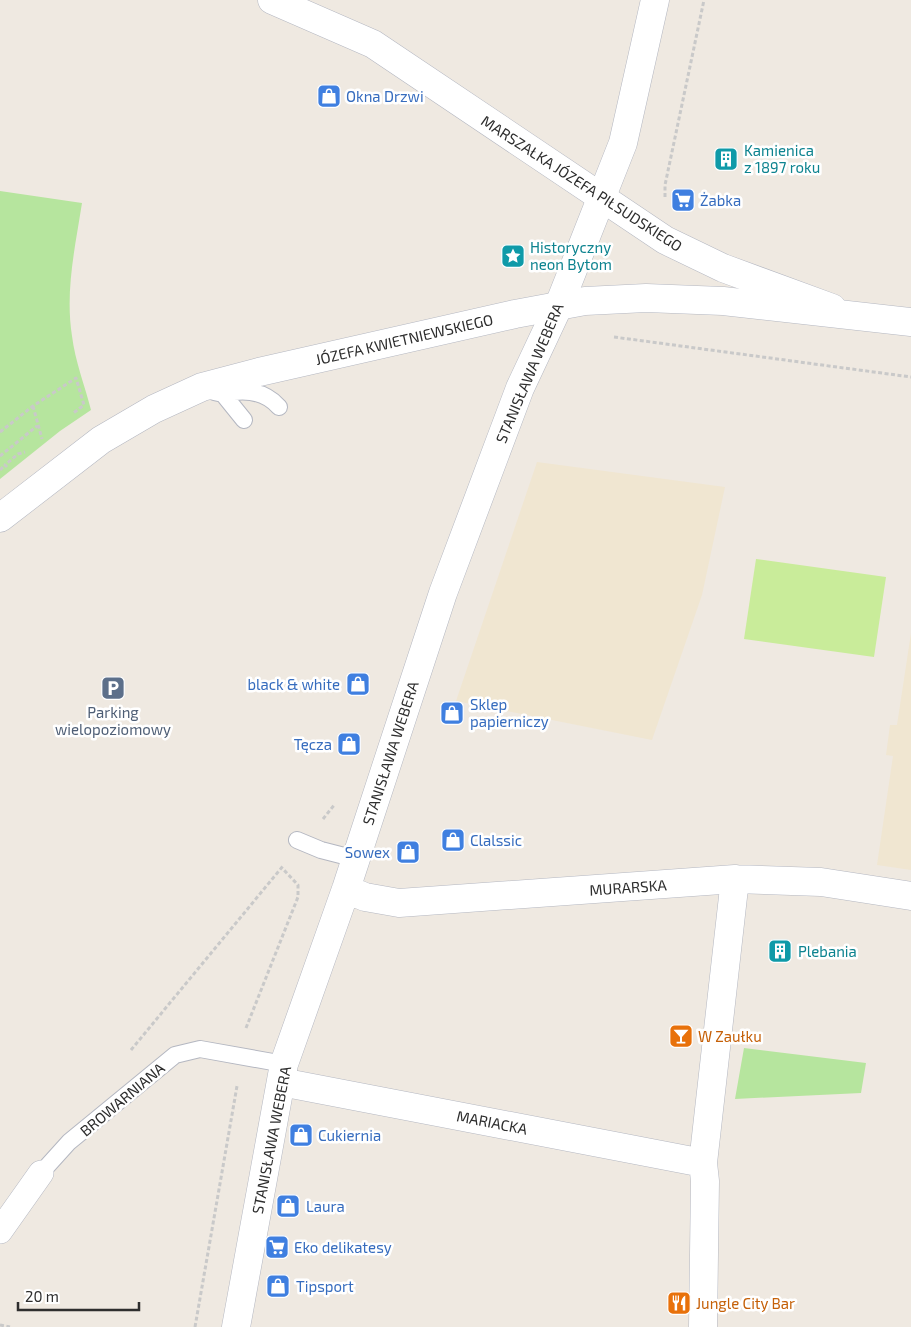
<svg xmlns="http://www.w3.org/2000/svg" width="911" height="1327" font-family="'Exo 2',sans-serif">
  <rect width="100%" height="100%" fill="#efe9e1"/>
  <!-- education -->
  <path fill="#f0e6d1" d="M 537,462 L 725,487 L 702,595 L 652,740 L 456,701 Z
    M 911,633 L 911,870 L 877,865 L 893,756 L 886,755 L 890,725 L 897,725 Z"/>
  <!-- green -->
  <path fill="#b6e59e" d="M 0,191 L 82,203 C 75,248 65,291 72,336 C 75,361 85,386 91,410 L 60,431 L 0,479 Z
    M 744,1048 L 866,1063 L 861,1093 L 735,1099 Z"/>
  <!-- pitch -->
  <path fill="#c9ec9a" d="M 756,559 L 886,577 L 874,657 L 744,639 Z"/>
  <g fill="none" stroke-linecap="round" stroke-linejoin="round">
    <!-- service casing -->
    <g stroke="#b4b7c1" stroke-width="18">
      <path id="service" d="M 214,392 L 223,394 L 244,420
        M 223,394 C 244,389 264,390 279,407
        M 297,840 L 321,850 L 356,859
        M 41,1173 L 69,1142 L 175,1055 L 200,1049 L 284,1064"/>
    </g>
    <!-- pedestrian casing -->
    <g stroke="#b4b7c1" stroke-width="26">
      <path id="pedestrian" d="M 0,1231 L 41,1173"/>
    </g>
    <!-- minor casing -->
    <g stroke="#b4b7c1" stroke-width="29">
      <path id="minor" d="M 346,889 L 365,897 L 399,903 L 735,879 L 821,882 L 911,896
        M 281,1082 L 703,1163
        M 236,1327 L 284,1064 L 346,889 L 443,593 L 520,388 L 559,305 L 623,143 L 655,0
        M 703,1327 L 705,1181 L 703,1163 L 735,879"/>
    </g>
    <!-- tertiary casing -->
    <g stroke="#b4b7c1" stroke-width="29">
      <path id="tertiary" d="M 272,0 L 373,44 L 665,240 L 723,268 L 832,308"/>
    </g>
    <!-- secondary casing -->
    <g stroke="#b4b7c1" stroke-width="29">
      <path id="secondary" d="M 0,518 L 101,440 L 154,409 L 202,387 L 259,372 L 515,314 L 585,301 L 646,298 L 723,301 L 911,322"/>
    </g>
    <!-- path -->
    <path stroke="#c9c9c9" stroke-width="3" stroke-dasharray="4 2.5" stroke-linecap="butt" d="M 665,197 L 665,185 L 704,0
      M 614,337 L 911,377
      M 33,406 L 42,439
      M 0,432 L 33,406 L 76,378 L 84,405 L 72,414
      M 0,456 L 37,426
      M 7,467 L 5,465 L 18,454 L 25,452
      M 0,470 L 5,465
      M 323,819 L 335,804
      M 246,1028 L 298,897 L 298,885 L 282,868
      M 131,1050 L 283,866
      M 0,1325 L 10,1327
      M 195,1327 L 237,1086"/>
    <!-- service -->
    <use href="#service" stroke="#fff" stroke-width="16"/>
    <!-- pedestrian -->
    <use href="#pedestrian" stroke="#fff" stroke-width="25"/>
    <!-- minor -->
    <use href="#minor" stroke="#fff" stroke-width="28"/>
    <!-- tertiary -->
    <use href="#tertiary" stroke="#fff" stroke-width="28"/>
    <!-- secondary -->
    <use href="#secondary" stroke="#fff" stroke-width="28"/>
  </g>
  <!-- icons -->
  <defs>
    <g id="shop-square" transform="scale(1.25)"><rect x="-9" y="-9" width="18" height="18" rx="4" fill="#3f7fe0" stroke="#fff"/><path d="M-5-2.5h2.3a2.7 3.5 0 0 1 5.4 0H5L5.5 6h-11ZM-1.5-2.5h3a1.5 2.3 0 0 0-3 0Z" fill="#fff"/></g>
    <g id="building-square" transform="scale(1.25)"><rect x="-9" y="-9" width="18" height="18" rx="4" fill="#0f9aa8" stroke="#fff"/><path d="M-4-6H4V6H1V3H-1V6H-4ZM-2.5-4.3h1.7v1.8h-1.7ZM.8-4.3h1.7v1.8H.8ZM-2.5-1h1.7V.8h-1.7ZM.8-1h1.7V.8H.8Z" fill="#fff"/></g>
    <g id="supermarket-square" transform="scale(1.25)"><rect x="-9" y="-9" width="18" height="18" rx="4" fill="#3f7fe0" stroke="#fff"/><path d="M-6-5.5h2.5l.6 2H6L4.5 2H-2.5L-4.4-4H-6ZM-1.5 3.2a1.3 1.3 0 1 0 .1 0ZM3 3.2a1.3 1.3 0 1 0 .1 0Z" fill="#fff"/></g>
    <g id="sight-square" transform="scale(1.25)"><rect x="-9" y="-9" width="18" height="18" rx="4" fill="#0f9aa8" stroke="#fff"/><path d="M0-6L1.8-2.2L6-1.7L2.9 1.2L3.7 5.4L0 3.3L-3.7 5.4L-2.9 1.2L-6-1.7L-1.8-2.2Z" fill="#fff"/></g>
    <g id="parking-square" transform="scale(1.25)"><rect x="-9" y="-9" width="18" height="18" rx="4" fill="#5c6f8a" stroke="#fff"/><path d="M-3.5-5.5H1a3.5 3.5 0 0 1 0 7H-1V5.5H-3.5ZM-1-3.4V-.6H.8a1.4 1.4 0 0 0 0-2.8Z" fill="#fff"/></g>
    <g id="bar-square" transform="scale(1.25)"><rect x="-9" y="-9" width="18" height="18" rx="4" fill="#e8710a" stroke="#fff"/><path d="M-6-5H6L.8 .8V4.5H3.5V6h-7V4.5H-.8V.8Z" fill="#fff"/></g>
    <g id="restaurant-square" transform="scale(1.25)"><rect x="-9" y="-9" width="18" height="18" rx="4" fill="#e8710a" stroke="#fff"/><path d="M-5-6h1v4h1v-4h1v4h1v-4h1v5L-1.5 .5V6h-2V.5L-5-1ZM5-6V6H3V1.5H1.5Q1.5-4 5-6Z" fill="#fff"/></g>
  </defs>
  <g fill-rule="evenodd">
    <use href="#shop-square" x="329" y="96"/>
    <use href="#building-square" x="726" y="159"/>
    <use href="#supermarket-square" x="683" y="200"/>
    <use href="#sight-square" x="513" y="256"/>
    <use href="#shop-square" x="358" y="684"/>
    <use href="#parking-square" x="113" y="688"/>
    <use href="#shop-square" x="452" y="713"/>
    <use href="#shop-square" x="349" y="744"/>
    <use href="#shop-square" x="453" y="840"/>
    <use href="#shop-square" x="408" y="852"/>
    <use href="#building-square" x="780" y="951"/>
    <use href="#bar-square" x="681" y="1036"/>
    <use href="#shop-square" x="301" y="1135"/>
    <use href="#shop-square" x="288" y="1206"/>
    <use href="#supermarket-square" x="277" y="1247"/>
    <use href="#shop-square" x="278" y="1286"/>
    <use href="#restaurant-square" x="679" y="1303"/>
  </g>
  <g text-anchor="middle" dominant-baseline="central" stroke-width="5" stroke-linejoin="round" paint-order="stroke">
    <!-- shop labels -->
    <g font-size="15" fill="#366cbe" stroke="#fff" text-anchor="start">
      <text x="346" y="96">Okna Drzwi</text>
      <text x="700" y="200">Żabka</text>
      <text x="340" y="684" text-anchor="end">black &amp; white</text>
      <text x="470" y="704">Sklep<tspan x="470" dy="17">papierniczy</tspan></text>
      <text x="332" y="744" text-anchor="end">Tęcza</text>
      <text x="470" y="840">Clalssic</text>
      <text x="390" y="852" text-anchor="end">Sowex</text>
      <text x="318" y="1135">Cukiernia</text>
      <text x="306" y="1206">Laura</text>
      <text x="294" y="1247">Eko delikatesy</text>
      <text x="296" y="1286">Tipsport</text>
    </g>
    <!-- culture labels -->
    <g font-size="15" fill="#0d838f" stroke="#fff" text-anchor="start">
      <text x="744" y="150">Kamienica<tspan x="744" dy="17">z 1897 roku</tspan></text>
      <text x="530" y="247">Historyczny<tspan x="530" dy="17">neon Bytom</tspan></text>
      <text x="798" y="951">Plebania</text>
    </g>
    <!-- street labels -->
    <g font-size="15" fill="#2e2e2e" stroke="#fff">
      <text transform="translate(582 183) rotate(33)">MARSZAŁKA JÓZEFA PIŁSUDSKIEGO</text>
      <text transform="translate(404 339) rotate(-13)">JÓZEFA KWIETNIEWSKIEGO</text>
      <text transform="translate(529 373) rotate(-67)">STANISŁAWA WEBERA</text>
      <text transform="translate(390 753) rotate(-72)">STANISŁAWA WEBERA</text>
      <text transform="translate(628 887) rotate(-4)">MURARSKA</text>
      <text transform="translate(122 1099) rotate(-40)">BROWARNIANA</text>
      <text transform="translate(492 1122) rotate(11)">MARIACKA</text>
      <text transform="translate(271 1140) rotate(-79)">STANISŁAWA WEBERA</text>
    </g>
    <!-- service labels -->
    <g font-size="15" fill="#4e5e75" stroke="#fff">
      <text x="113" y="712">Parking<tspan x="113" dy="17">wielopoziomowy</tspan></text>
    </g>
    <!-- food labels -->
    <g font-size="15" fill="#c56008" stroke="#fff" text-anchor="start">
      <text x="698" y="1036">W Zaułku</text>
      <text x="696" y="1303">Jungle City Bar</text>
    </g>
  </g>
  <!-- scale -->
  <path d="M18 1302v8h121v-8" fill="none" stroke="#2e2e2e" stroke-width="2.5"/>
  <text x="25" y="1302" font-size="15" fill="#2e2e2e" stroke="#ffffff" stroke-width="4" paint-order="stroke">20 m</text>
</svg>
